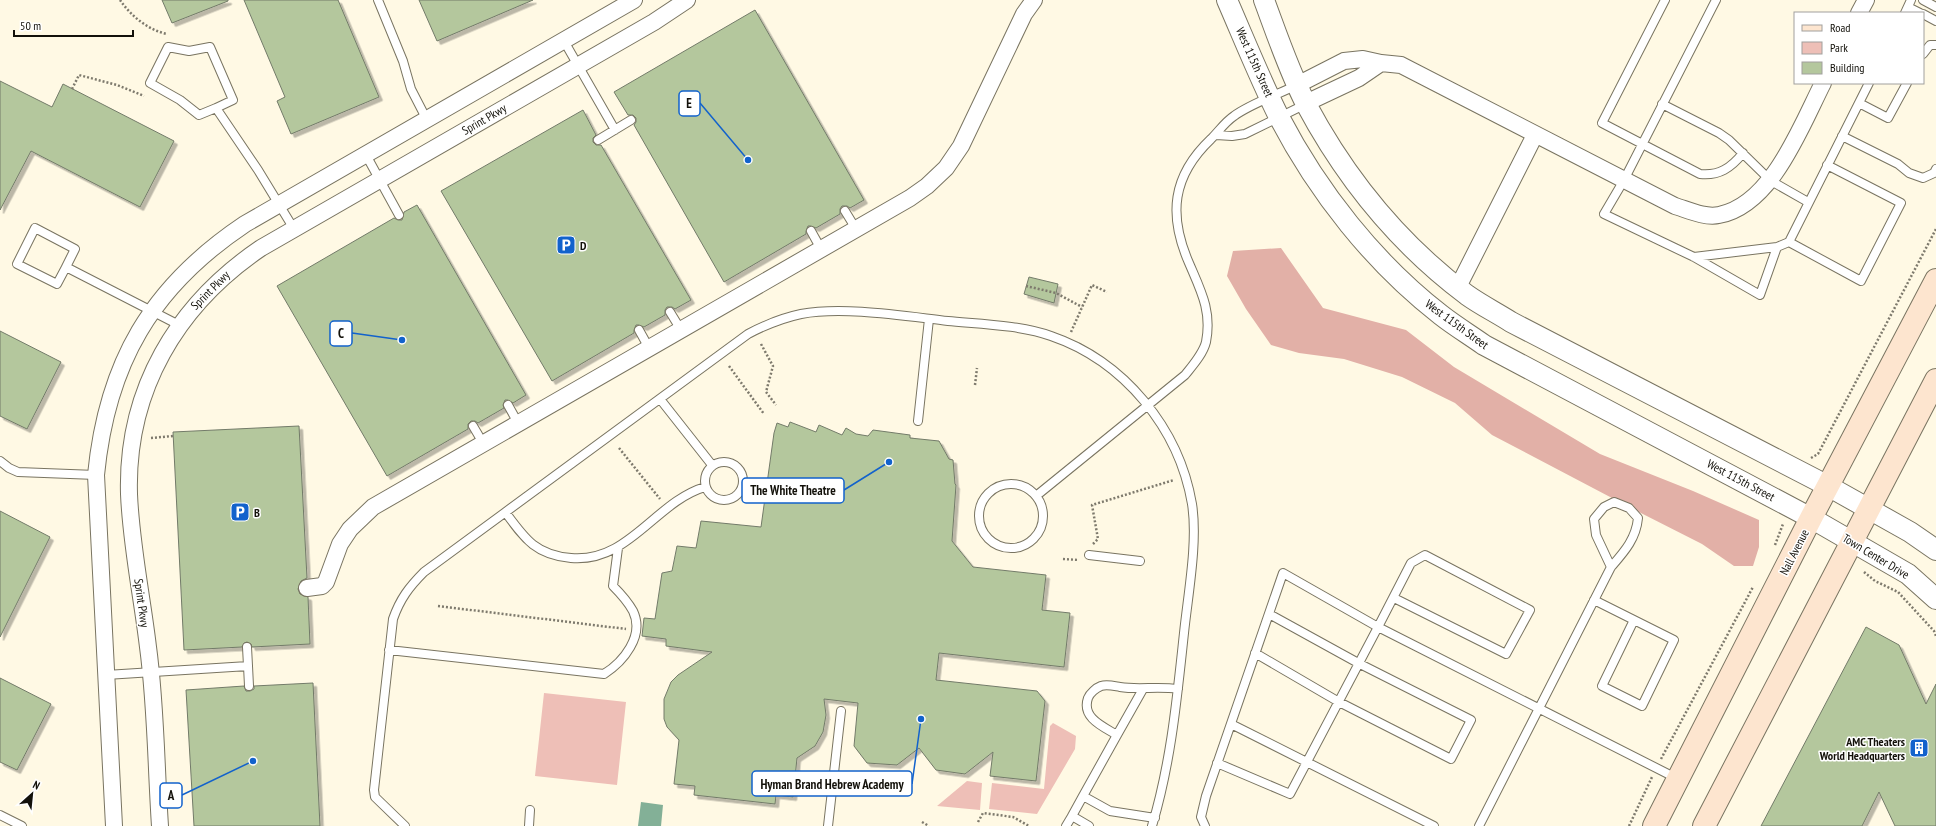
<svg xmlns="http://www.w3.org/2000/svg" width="1936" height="826" font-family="'PT Sans Narrow',sans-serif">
  <defs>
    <filter id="shadow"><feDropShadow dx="3.5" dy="3.5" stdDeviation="0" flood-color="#0004"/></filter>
  </defs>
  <rect width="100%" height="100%" fill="#fff9e4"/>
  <!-- green -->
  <path fill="#eebfb7" d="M 544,693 L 626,702 L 617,785 L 535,776 Z
    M 1053,723 L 1076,736 L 1075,749 L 1037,814 L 989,809 L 992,783 L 1044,789 L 1050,726 Z
    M 967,781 L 982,783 L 980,810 L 937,806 Z"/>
  <!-- forest -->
  <path fill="#e2b0a7" d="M 1281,248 L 1323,308 L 1406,330 L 1454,367 L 1600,454 L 1693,491 L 1759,520 L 1759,547 L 1753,566 L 1734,566 L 1702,544 L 1631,508 L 1492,435 L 1455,403 L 1402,377 L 1344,359 L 1299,353 L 1271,345 L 1246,309 L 1227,276 L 1233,251 Z"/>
  <!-- water -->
  <path fill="#83b097" d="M 641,802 L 663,805 L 661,826 L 638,826 Z"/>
  <!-- building -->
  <path fill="#b4c79d" stroke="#737b69" filter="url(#shadow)" d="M 162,0 L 228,0 L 228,1 L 172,23 Z
    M 244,0 L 338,0 L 379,97 L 291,134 L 277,101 L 285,97 Z
    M 419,0 L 533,0 L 437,41 Z
    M 755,10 L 864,200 L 850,208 L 847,206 L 842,206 L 840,209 L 840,214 L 816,228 L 811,226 L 808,226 L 806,231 L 806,234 L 724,282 L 634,125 L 636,122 L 636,118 L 633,115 L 628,115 L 614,92 Z
    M 0,81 L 52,107 L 63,84 L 174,141 L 140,207 L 31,151 L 0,210 Z
    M 583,110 L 596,135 L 593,138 L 593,142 L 596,145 L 601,145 L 691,300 L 675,309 L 672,307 L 667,307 L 665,310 L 665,315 L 644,327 L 639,325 L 636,325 L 634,330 L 634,333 L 552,381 L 441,191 Z
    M 417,205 L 526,395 L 513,403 L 508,400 L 505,400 L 503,405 L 504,408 L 478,423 L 475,421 L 471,421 L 468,424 L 468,429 L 387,476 L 277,286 L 394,218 L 398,220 L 402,220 L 404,212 Z
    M 1029,277 L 1058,284 L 1054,303 L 1024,294 Z
    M 0,331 L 61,362 L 27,429 L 0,416 Z
    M 790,422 L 816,432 L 819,425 L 842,435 L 846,428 L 856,434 L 868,436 L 873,430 L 910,435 L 910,438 L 939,441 L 949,459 L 953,460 L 955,484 L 956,485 L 952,541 L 973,567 L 1046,575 L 1042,610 L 1070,613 L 1064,667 L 939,653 L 936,680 L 1037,691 L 1045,701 L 1036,781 L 990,776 L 993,752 L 965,774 L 936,770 L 919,748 L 897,765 L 867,763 L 854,746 L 858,703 L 824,699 L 826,715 L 823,732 L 815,746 L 797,758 L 793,797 L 776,795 L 775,804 L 694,795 L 695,786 L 674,784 L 679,740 L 667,727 L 664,719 L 664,699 L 671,682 L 678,675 L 712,652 L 666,646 L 666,639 L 642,636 L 644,618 L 655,619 L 662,573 L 672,571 L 677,546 L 696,548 L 701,521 L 761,527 L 774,433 L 777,423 L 788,427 Z
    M 299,426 L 307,578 L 301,581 L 298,589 L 300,594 L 308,597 L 310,644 L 252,647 L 251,644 L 247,642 L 244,643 L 242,647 L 184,650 L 173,432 Z
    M 0,511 L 50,537 L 0,637 Z
    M 1866,627 L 1899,645 L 1926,704 L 1936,684 L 1936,826 L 1895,826 L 1879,792 L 1862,826 L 1761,826 Z
    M 0,678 L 51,704 L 17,770 L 0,762 Z
    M 313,683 L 320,826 L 194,826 L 186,690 L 244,686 L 246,691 L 250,691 L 254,689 L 254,686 Z"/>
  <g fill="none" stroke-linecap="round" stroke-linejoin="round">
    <!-- service casing -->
    <g stroke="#797461" stroke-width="10">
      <path id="service" d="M 378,0 L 403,61 L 411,89 L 427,120
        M 1665,0 L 1602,123 L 1700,174 C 1719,176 1731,168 1743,153
        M 1923,0 L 1936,7
        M 1908,7 L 1920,13
        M 1905,13 L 1911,0
        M 1923,14 L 1936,21
        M 564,41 L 615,130
        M 1923,54 L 1930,45 L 1936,45
        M 1859,103 L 1888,118 L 1907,83
        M 1662,104 L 1719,133 L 1729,140 L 1771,181 L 1808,202
        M 216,108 L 199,115 L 180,100 L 150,83 L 168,47 L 189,51 L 210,47 L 233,100 L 216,108 L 258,170 L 294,229
        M 1216,135 L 1232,136 L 1245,134 L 1306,104
        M 1842,136 L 1898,164 L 1909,173 L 1923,178 L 1934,173 L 1936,169
        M 598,140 L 631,120
        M 366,155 L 399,215
        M 845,211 L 856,229
        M 811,231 L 821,249
        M 1789,242 L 1861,281 L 1901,203 L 1827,165
        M 1777,247 L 1789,242 L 1869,83
        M 1694,257 L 1777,247 L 1760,295 L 1694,257 L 1604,214 L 1624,180 L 1716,0
        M 66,267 L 57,284 L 17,264 L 35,228 L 75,249 L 66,267 L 179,325
        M 670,312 L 681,330
        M 639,330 L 649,348
        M 660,399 L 712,465
        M 508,405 L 518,423
        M 918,421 L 929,319
        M 473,426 L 483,443
        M 0,461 L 9,468 L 18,472 L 96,475
        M705 481a19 19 0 1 1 38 0a19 19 0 1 1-38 0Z
        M979 516a32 32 0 1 1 64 0a32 32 0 1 1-64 0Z
        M 1036,496 L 1185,375 C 1193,365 1203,354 1206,342 C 1212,311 1201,291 1189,263 C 1168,215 1172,176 1211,139 C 1219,131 1225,122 1234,116 C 1250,104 1279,94 1297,85
        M 506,513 C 525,539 536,555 571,558 C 629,563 655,502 705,487
        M 1089,555 L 1140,561
        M 1394,598 L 1506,654 L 1530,610 L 1425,555 L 1411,563 L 1378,627 L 1678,779
        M 1594,600 L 1674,640 L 1642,706 L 1602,686 L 1634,620
        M 389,650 L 604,674 C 623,662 645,636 633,611 C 628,602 620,593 613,586 L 618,548
        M 1255,653 L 1339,702 L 1451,759 L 1471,720 L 1360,664 L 1269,614
        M 248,666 L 249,686
        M 106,675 L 248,666 L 247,647
        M 1231,724 L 1434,826
        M 1117,735 L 1143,689
        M 0,815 L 22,826
        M 1072,816 L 1083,796
        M 1155,818 L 1110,811 L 1083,796 L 1117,735 C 1104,727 1081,718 1088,698 C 1090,693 1096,688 1101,686 C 1107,684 1114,686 1120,687 C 1139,690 1158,686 1178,689
        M 405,826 L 375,797 L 374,790 L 393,619 C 400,599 409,587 424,572 L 748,334 C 765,325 782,318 801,314 C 843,306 904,316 948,321 C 979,324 1021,325 1051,336 C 1124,361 1179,428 1192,504 C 1198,542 1188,594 1184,633 C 1177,698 1171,763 1152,826
        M 529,826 L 530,810
        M 828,826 L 841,711
        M 1066,826 L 1072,816 L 1089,826
        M 1205,826 L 1201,817 L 1206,796 L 1283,573 L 1378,627 L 1290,794 L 1217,763
        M 1479,826 L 1611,567 C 1624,552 1636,539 1638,518 L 1629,508 L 1614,502 L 1604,507 L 1594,519 L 1596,535 L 1611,567"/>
    </g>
    <!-- minor casing -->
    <g stroke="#797461" stroke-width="18">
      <path id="minor" d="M 1859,13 L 1866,0
        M 1381,63 L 1401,65 L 1675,206 C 1688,210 1705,218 1719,215 C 1772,205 1801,126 1823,83
        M 1297,85 L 1344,61 L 1363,59 L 1381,63 L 1359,78 L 1306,103
        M 1458,287 L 1535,135
        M 307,588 L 322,586 L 326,582 L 340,544 L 350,529 L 373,507 L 910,198 L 927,186 L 946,168 L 961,146 L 1024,14 L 1034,0
        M 114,826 L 96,475 C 107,363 151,287 245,224 L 634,0
        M 160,826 C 156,767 156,706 148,647 C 142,596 131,545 129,494 C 126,390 177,305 261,248 L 654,22 L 687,0"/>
    </g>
    <!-- tertiary casing -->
    <g stroke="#797461" stroke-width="22">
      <path id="tertiary" d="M 1227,0 C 1244,39 1260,79 1279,117 C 1318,192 1374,263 1441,315 C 1455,326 1470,335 1484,345 L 1811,518 L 1908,574 L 1936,599
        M 1264,0 C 1277,35 1289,71 1306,104 C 1346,179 1399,244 1467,295 C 1481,305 1497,313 1511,322 L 1828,486 L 1910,532 L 1936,550"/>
    </g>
    <!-- secondary casing -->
    <g stroke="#797461" stroke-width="24">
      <path id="secondary" d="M 1654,826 L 1811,518 L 1936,280
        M 1704,826 L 1936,380"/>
    </g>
    <!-- path -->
    <path stroke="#7e7a6d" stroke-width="2.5" stroke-dasharray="2 2" stroke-linecap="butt" d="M 120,0 C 131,16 148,30 167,34
      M 72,89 L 79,75 L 117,85 L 144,96
      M 1026,286 L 1056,293 L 1082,307
      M 1071,332 L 1092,285 L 1107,292
      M 761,344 L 773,366 L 766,392 L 776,405
      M 729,366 L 764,414
      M 975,385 L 977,368
      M 151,438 L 173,436
      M 619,448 L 660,499
      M 1811,458 L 1818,454 L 1936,229
      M 1093,544 L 1098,539 L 1092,505 L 1174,480
      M 1775,545 L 1783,524
      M 1063,559 L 1079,560
      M 1864,572 L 1875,581 L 1898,592 L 1934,631 L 1936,636
      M 438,606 L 626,629
      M 1661,759 L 1753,587
      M 922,822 L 929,826
      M 978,822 L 983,813 L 1013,817 L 1029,826
      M 1629,826 L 1652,777"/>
    <!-- service -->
    <use href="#service" stroke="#fff" stroke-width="8"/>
    <!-- minor -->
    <use href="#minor" stroke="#fff" stroke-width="16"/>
    <!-- tertiary -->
    <use href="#tertiary" stroke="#fff" stroke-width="20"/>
    <!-- secondary -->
    <use href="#secondary" stroke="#fde5cf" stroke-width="22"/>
  </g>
  <!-- icons -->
  <defs>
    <g id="parking-square" transform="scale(1)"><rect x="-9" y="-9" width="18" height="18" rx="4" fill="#1262cc" stroke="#fff"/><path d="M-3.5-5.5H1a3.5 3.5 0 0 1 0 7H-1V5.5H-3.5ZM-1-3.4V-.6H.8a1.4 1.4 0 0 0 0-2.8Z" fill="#fff"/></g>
    <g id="building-square" transform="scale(1)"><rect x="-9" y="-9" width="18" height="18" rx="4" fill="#1262cc" stroke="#fff"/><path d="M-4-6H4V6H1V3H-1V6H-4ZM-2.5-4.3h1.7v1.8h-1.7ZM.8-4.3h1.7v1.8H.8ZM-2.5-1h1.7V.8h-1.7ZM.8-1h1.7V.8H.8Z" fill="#fff"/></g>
  </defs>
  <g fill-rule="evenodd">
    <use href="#parking-square" x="566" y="245"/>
    <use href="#parking-square" x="240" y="512"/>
    <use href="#building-square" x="1919" y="748"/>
  </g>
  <g text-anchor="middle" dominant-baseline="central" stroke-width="3" stroke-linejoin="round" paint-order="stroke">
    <!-- street labels -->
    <g font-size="12" fill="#13110a" stroke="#fff">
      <text transform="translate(1255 62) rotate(66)">West 115th Street</text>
      <text transform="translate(484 119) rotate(-30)">Sprint Pkwy</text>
      <text transform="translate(210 290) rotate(-45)">Sprint Pkwy</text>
      <text transform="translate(1457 324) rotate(36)">West 115th Street</text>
      <text transform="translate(1741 480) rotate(28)">West 115th Street</text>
      <text transform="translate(1794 552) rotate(-63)">Nall Avenue</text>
      <text transform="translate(1876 556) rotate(31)">Town Center Drive</text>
      <text transform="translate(142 603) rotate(82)">Sprint Pkwy</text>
    </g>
    <!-- poi labels -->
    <g font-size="12" font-weight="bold" fill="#13110a" stroke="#fff" text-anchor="start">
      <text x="580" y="245">D</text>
      <text x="254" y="512">B</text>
      <text x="1905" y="741" text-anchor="end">AMC Theaters<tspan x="1905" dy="14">World Headquarters</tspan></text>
    </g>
  </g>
  <!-- callouts -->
  <path fill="none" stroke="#1262cc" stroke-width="1.5" d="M748 160L700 103M402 340L352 333M889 462L844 490M921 719L912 784M253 761L182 795"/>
  <g fill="#1262cc" stroke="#fff" stroke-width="1.5">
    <circle cx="748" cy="160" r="4"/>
    <circle cx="402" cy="340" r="4"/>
    <circle cx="889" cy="462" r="4"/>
    <circle cx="921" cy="719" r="4"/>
    <circle cx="253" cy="761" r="4"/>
  </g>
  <g fill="#fff" stroke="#1262cc" stroke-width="1.5">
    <rect x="679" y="91" width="21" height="25" rx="4"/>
    <rect x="330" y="321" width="22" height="25" rx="4"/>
    <rect x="742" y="478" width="102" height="25" rx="4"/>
    <rect x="752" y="771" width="160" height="25" rx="4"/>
    <rect x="160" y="783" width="22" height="25" rx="4"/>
  </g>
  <g font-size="13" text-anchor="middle" font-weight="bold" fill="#13110a">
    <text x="689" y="108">E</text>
    <text x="341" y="338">C</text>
    <text x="793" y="495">The White Theatre</text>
    <text x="832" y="789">Hyman Brand Hebrew Academy</text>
    <text x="171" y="800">A</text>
  </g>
  <!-- legend -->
  <rect x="1794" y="12" width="130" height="72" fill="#ffffff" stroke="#a1a09d"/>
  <rect x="1802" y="25" width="20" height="6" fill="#fde5cf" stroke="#a1a09d"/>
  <text x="1830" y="32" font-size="12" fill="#13110a">Road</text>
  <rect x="1802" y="42" width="20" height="12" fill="#eebfb7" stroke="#a1a09d"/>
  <text x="1830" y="52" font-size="12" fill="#13110a">Park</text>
  <rect x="1802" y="62" width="20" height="12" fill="#b4c79d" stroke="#a1a09d"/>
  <text x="1830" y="72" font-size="12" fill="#13110a">Building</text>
  <!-- north arrow -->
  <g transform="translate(32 794) rotate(27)" stroke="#ffffff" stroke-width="3" paint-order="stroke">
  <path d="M0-3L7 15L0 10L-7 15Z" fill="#13110a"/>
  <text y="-6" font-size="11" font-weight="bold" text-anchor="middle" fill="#13110a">N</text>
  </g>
  <!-- scale -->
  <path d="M14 30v6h119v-6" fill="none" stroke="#13110a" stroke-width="2"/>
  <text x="20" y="30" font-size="12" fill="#13110a" stroke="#ffffff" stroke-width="3" paint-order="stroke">50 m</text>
</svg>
